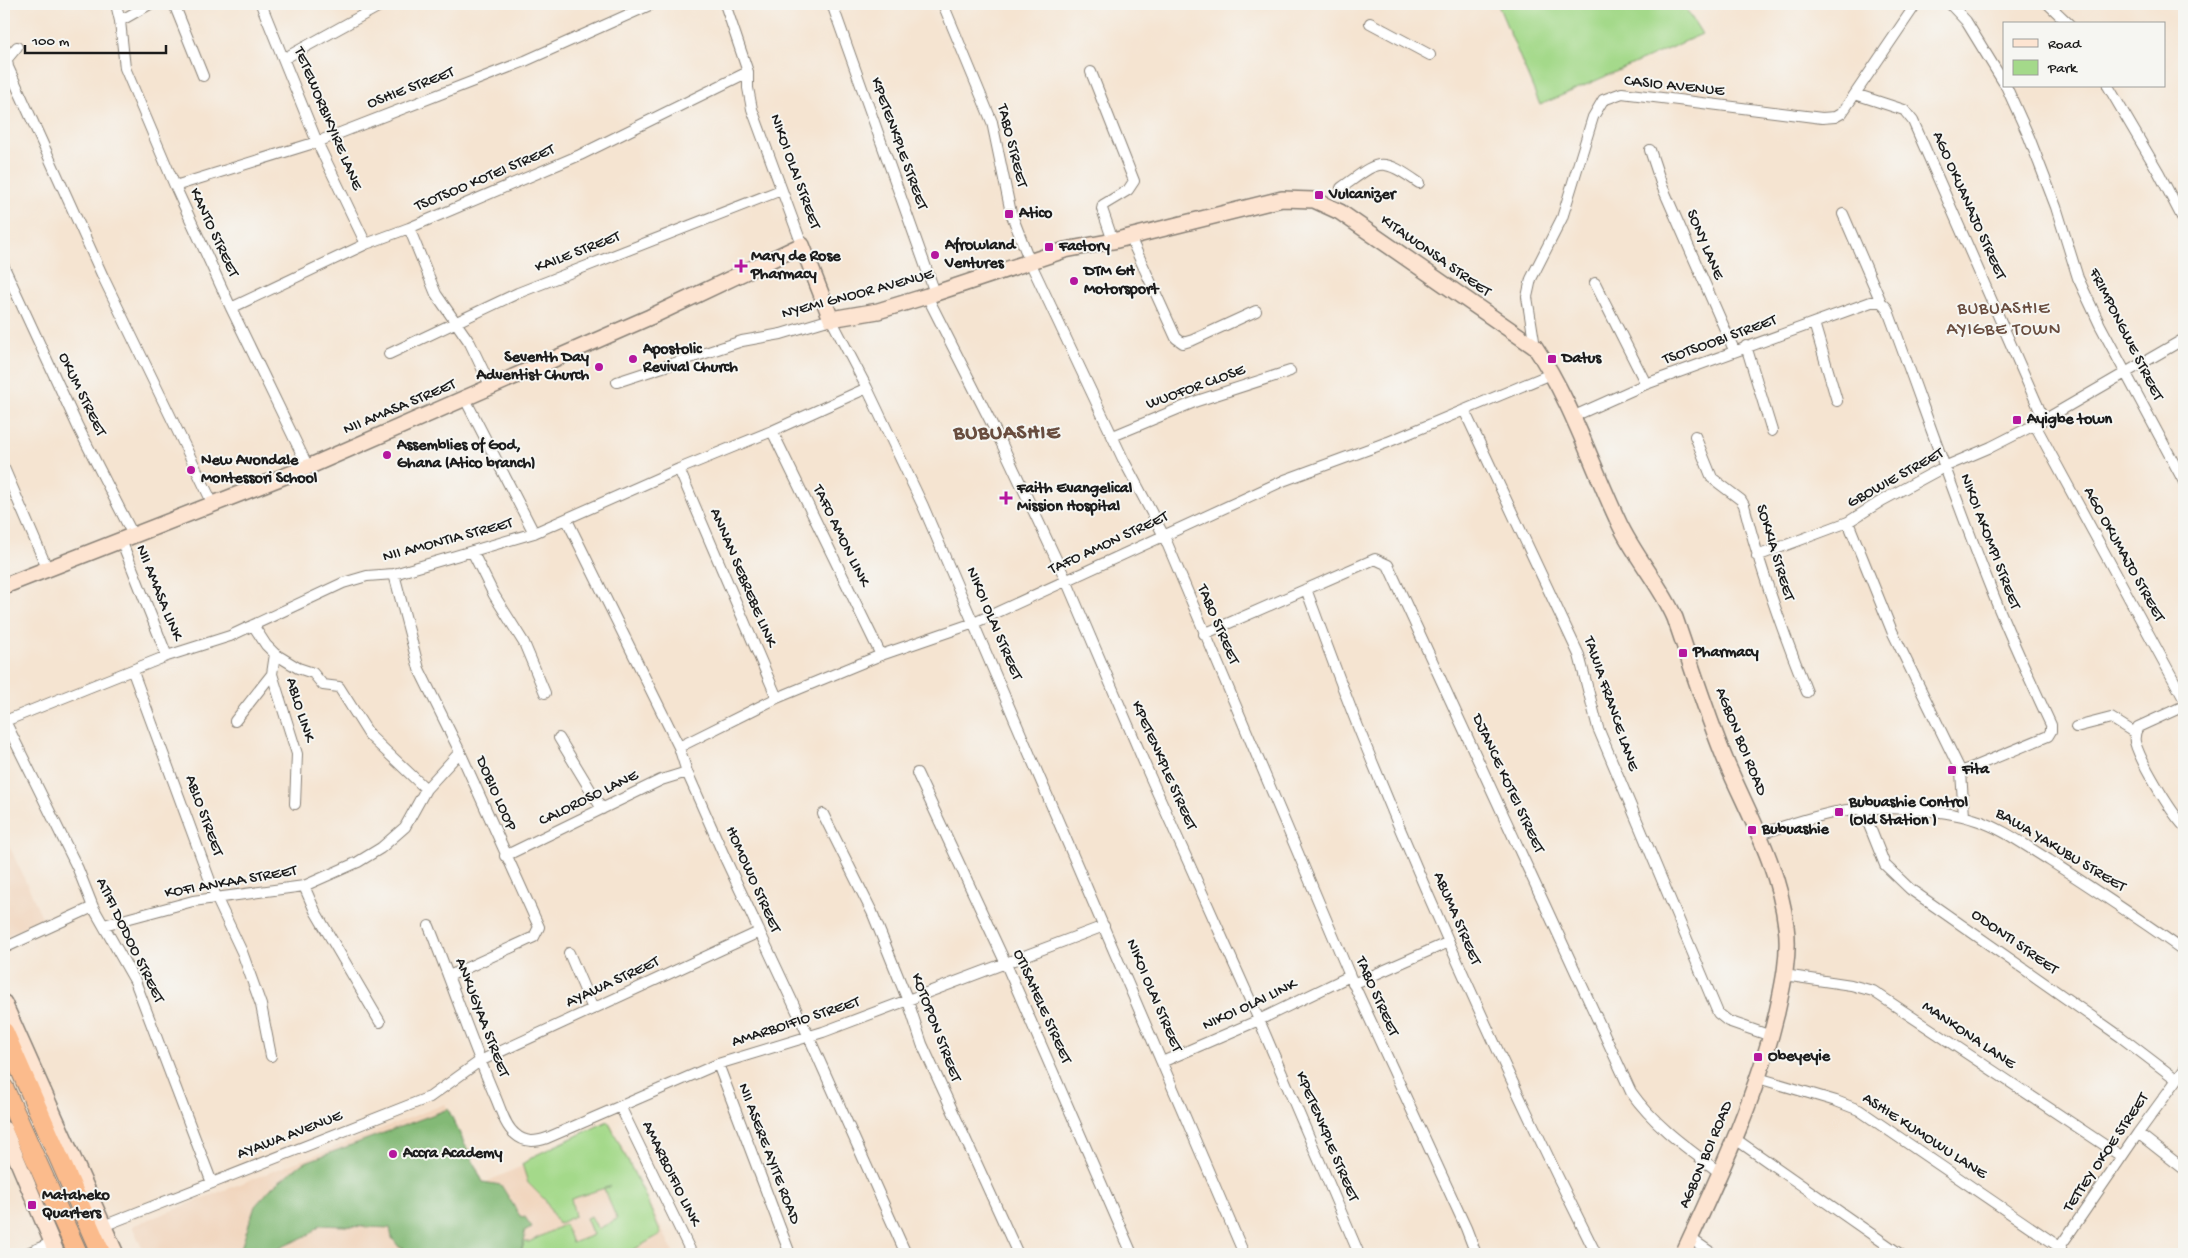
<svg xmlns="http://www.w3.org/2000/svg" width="2188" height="1258" font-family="'Gochi Hand',sans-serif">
  <rect width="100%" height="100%" fill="#f6f6f2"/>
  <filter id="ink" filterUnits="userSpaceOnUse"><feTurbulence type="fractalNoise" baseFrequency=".02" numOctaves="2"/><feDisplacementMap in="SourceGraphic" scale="10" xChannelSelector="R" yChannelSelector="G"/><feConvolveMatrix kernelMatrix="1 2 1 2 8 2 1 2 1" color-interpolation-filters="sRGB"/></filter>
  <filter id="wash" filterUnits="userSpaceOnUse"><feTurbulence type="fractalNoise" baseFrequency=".0096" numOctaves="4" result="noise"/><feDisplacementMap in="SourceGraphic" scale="20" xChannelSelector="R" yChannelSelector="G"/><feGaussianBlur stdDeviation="1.12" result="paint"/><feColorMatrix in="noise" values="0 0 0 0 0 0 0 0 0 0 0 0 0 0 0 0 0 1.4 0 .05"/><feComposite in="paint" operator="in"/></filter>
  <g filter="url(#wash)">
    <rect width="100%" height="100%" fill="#f5e4d1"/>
    <!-- built -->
    <path fill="#f1d5bd" d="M 7,841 L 43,919 L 4,937 L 4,842 Z
      M 445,1104 L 484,1183 L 612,1126 L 674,1254 L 145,1254 L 132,1226 Z"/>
    <!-- green -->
    <path fill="#a4d98a" stroke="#607a53" d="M 1501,4 L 1683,4 L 1702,34 L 1540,105 L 1498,5 Z
      M 608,1121 L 643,1191 L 661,1234 L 626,1254 L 521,1254 L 524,1242 L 529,1242 L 565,1224 L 572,1243 L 593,1235 L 586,1218 L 591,1216 L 598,1229 L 617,1219 L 604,1189 L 611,1186 L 571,1199 L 575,1216 L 558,1224 L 545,1200 L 528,1183 L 522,1164 L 536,1155 Z"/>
    <!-- forest -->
    <path fill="#83b976" stroke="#506a49" d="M 448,1109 L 483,1182 L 501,1185 L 520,1216 L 525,1217 L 532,1227 L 524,1231 L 525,1238 L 520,1254 L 416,1254 L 399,1247 L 392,1238 L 390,1228 L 320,1225 L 310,1234 L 267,1254 L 239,1254 L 255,1206 L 273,1186 L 303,1163 Z"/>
  </g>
  <g filter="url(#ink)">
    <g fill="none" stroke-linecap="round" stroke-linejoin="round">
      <!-- street casing -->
      <g stroke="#888076" stroke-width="12">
        <path id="street" d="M 116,4 L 120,21 L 125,68 L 175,186 L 231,308 L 308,467
          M 174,4 L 203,76
          M 261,4 L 317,142 L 366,244
          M 725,4 L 748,72 L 748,88 L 752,109 L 802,245
          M 832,4 L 935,293
          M 943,4 L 992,122 L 1011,213 L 1030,262 L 1123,459 L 1164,536 L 1350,976 L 1466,1228 L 1476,1254
          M 1950,4 L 1966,21 L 2004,83
          M 2048,4 L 2069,24
          M 120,21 L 150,4
          M 1370,23 L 1430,55
          M 17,47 L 7,59 L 8,67 L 104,279 L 212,502
          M 285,58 L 383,4
          M 1091,72 L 1134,181 L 1128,190 L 1103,205 L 1102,209 L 1113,241
          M 2006,86 L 2029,137 L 2056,207 L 2078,278 L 2100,325 L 2184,482
          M 2108,86 L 2159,173 L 2184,221
          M 1855,94 L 1904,110 L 1913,121 L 2044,420
          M 1650,150 L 1662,186 L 1734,350
          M 175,186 L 317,142 L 525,61 L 652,4
          M 1341,188 C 1379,161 1379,155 1419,183
          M 1843,214 L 1881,302 L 1887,308 C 1922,402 1954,496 1991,589 C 2009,635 2030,680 2051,725 L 2051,731 L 2048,736 L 1961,772
          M 409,228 L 436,294 L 470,343 L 491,387
          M 1130,237 L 1176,338 L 1183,343 L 1193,340 L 1256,311
          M 4,267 L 78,427 L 133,535
          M 1595,283 L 1646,384
          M 927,296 L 1000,440 L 1066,580 L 1149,774 L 1259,1020 L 1359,1254
          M 231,308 L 366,244 L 409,228 L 580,155 L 748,72
          M 1814,323 L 1837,401
          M 1746,346 L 1772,431
          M 1535,347 L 1527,297 L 1531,279 L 1562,218 L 1593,117 L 1603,100 L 1622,93 L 1822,118 L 1835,117 L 1842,113 L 1916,4
          M 389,354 L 518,293 L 781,190
          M 617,382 L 742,341 L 781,334 L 831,319 L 867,388 L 923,506 L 1244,1254
          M 465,399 L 534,533
          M 1464,410 L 1579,655 L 1598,728 L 1718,1013 L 1728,1021 L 1771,1036
          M 1572,417 L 1646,384 L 1871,302 L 1881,302
          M 2035,425 L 2184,699
          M 772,431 L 881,655
          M 1113,436 L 1197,401 L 1290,371
          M 1695,436 L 1712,478 L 1741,500 L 1744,505 C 1760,569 1782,630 1807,692
          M 4,468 L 47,568
          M 679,469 L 777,698
          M 567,520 L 679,747 L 687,772 L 725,858 L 808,1035 L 906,1254
          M 121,540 L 167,656
          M 472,551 L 494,595 L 524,643 L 545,693
          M 1757,556 L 1848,522
          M 394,574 L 419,669 L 460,752 L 539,927 L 534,937 L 449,976
          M 1306,589 C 1325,640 1344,693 1365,744 C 1435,917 1512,1087 1596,1254
          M 253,625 L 266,645 L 275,654 L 298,668 L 313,673 L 323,685 L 339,687 L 370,736 L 426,789
          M 1204,634 L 1375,559 L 1388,565 L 1631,1092 C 1655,1126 1687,1148 1719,1172
          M 275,654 L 272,674 L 297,754 L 295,804
          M 133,672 L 216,897 L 242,952 L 261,1005 L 271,1056
          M 2184,706 L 2138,727 C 2135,732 2134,736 2135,742 C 2140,761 2170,811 2184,826
          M 4,719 L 78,869 L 93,907 L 135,981 L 212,1183
          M 5,721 L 167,656 L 230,636 L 343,583 L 367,576 L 394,574 L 534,533 L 679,469 L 772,431 L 867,388
          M 235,721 L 272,674
          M 2076,727 L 2111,718 L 2135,733
          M 559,738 L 602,809
          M 679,747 L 777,698 L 881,655 L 974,623 L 1285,480 L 1388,442 L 1553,373
          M 917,773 L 1006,964 L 1132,1254
          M 1863,810 L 1885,865 L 1910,889 L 2121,1037 L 2176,1079
          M 823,814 L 872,912 L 908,1001 L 922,1044 L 1018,1254
          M 1964,816 L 1961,772 L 1892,631 L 1848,522 L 1883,500 L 1944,467 L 1991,447 L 2044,420 L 2184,339
          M 1760,834 C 1785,826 1811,817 1836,812 C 1871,804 1943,809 1976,820 C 2002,828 2026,846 2049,860 C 2095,890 2140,919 2184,951
          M 505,856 L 661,780 L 687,772
          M 304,886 L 315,911 L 380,1022
          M 104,925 L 193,901 L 304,886 L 358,862 L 381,848 L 405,827 L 426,789 L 460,752
          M 429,926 C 451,981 470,1038 494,1094 C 500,1106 504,1125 515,1134 C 525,1143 535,1142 547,1138 L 718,1064 L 823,1032 L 1104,926
          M 4,948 L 93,907
          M 569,953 L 593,1009
          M 1784,975 L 1851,985 L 1873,991 L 2121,1156
          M 1353,984 L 1449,942
          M 1162,1062 L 1259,1020 L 1350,976
          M 718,1064 L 790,1254
          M 1758,1078 L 1836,1101 L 1859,1110 L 2061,1248
          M 620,1106 L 692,1254
          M 2138,1133 L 2184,1169
          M 1734,1138 L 1900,1254
          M 103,1226 L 430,1097 L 480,1061 L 759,932
          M 1690,1238 L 1713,1254
          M 25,1254 L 51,1243
          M 2055,1254 L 2138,1133 L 2184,1070"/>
      </g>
      <!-- secondary casing -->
      <g stroke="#888076" stroke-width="18">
        <path id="secondary" d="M 4,586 L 308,467 L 650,317 L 802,245 L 831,319 L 878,311 L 927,296 L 1065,250 L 1113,241 L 1282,199 L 1314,200 L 1340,212 L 1535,347 C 1571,400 1591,464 1619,523 C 1635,557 1660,584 1675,618 C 1692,667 1707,716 1727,764 C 1750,817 1779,867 1786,926 C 1790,954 1783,985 1777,1012 C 1757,1096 1719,1176 1683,1254
          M 4,1003 L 116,1254
          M 4,1129 L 57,1254"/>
      </g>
      <!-- highway casing -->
      <g stroke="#888076" stroke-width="21">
        <path id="highway" d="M 4,1032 L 101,1254
          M 4,1088 L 78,1254"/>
      </g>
      <!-- street -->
      <use href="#street" stroke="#fff" stroke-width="10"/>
      <!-- secondary -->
      <use href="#secondary" stroke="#fde4d1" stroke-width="15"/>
      <!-- highway -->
      <use href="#highway" stroke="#fbbb8c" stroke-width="19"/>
    </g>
  </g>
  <!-- markers -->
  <g fill="#b5179e" stroke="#f6f6f2" stroke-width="2">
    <rect x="1314" y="190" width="10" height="10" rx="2.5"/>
    <rect x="1004" y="209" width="10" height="10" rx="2.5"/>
    <rect x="1044" y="242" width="10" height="10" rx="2.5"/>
    <circle cx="935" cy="255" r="5"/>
    <path d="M738.5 258.5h5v5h5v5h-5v5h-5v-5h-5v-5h5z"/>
    <circle cx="1074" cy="281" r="5"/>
    <circle cx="633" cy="359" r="5"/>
    <rect x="1547" y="354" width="10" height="10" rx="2.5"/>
    <circle cx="599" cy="367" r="5"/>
    <rect x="2012" y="415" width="10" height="10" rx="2.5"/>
    <circle cx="387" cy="455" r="5"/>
    <circle cx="191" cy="470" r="5"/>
    <path d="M1003.5 490.5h5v5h5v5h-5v5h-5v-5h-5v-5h5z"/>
    <rect x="1678" y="648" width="10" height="10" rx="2.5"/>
    <rect x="1947" y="765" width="10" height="10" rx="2.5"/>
    <rect x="1834" y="807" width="10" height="10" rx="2.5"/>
    <rect x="1747" y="825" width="10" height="10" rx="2.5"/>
    <rect x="1753" y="1052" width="10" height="10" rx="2.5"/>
    <circle cx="393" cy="1154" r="5"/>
    <rect x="27" y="1200" width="10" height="10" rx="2.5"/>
  </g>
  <g text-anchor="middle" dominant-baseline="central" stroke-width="4" stroke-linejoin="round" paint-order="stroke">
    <!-- street labels -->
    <g font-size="16" fill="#1c1c1c" stroke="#f6f6f2">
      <text transform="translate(1674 87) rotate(6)">CASIO AVENUE</text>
      <text transform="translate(411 89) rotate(-21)">OSHIE STREET</text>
      <text transform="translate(327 119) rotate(67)">TETEWORBIKYIRE LANE</text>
      <text transform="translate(898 144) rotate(70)">KPETENKPLE STREET</text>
      <text transform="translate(1011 146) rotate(76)">TABO STREET</text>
      <text transform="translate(794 172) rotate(70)">NIKOI OLAI STREET</text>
      <text transform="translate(485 179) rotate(-23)">TSOTSOO KOTEI STREET</text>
      <text transform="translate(1968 206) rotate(66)">AGO OKUANAJO STREET</text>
      <text transform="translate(213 233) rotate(65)">KANTO STREET</text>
      <text transform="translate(1704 245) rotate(67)">SONY LANE</text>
      <text transform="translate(578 253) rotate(-21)">KAILE STREET</text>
      <text transform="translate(1435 257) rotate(35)">KITAWONSA STREET</text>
      <text transform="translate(858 295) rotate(-15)">NYEMI GNOOR AVENUE</text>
      <text transform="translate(2125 335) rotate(63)">FRIMPONGWE STREET</text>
      <text transform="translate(1720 341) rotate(-20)">TSOTSOOBI STREET</text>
      <text transform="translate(1196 388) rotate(-20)">WUOFOR CLOSE</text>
      <text transform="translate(81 395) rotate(64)">OKUM STREET</text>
      <text transform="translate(400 408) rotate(-23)">NII AMASA STREET</text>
      <text transform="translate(1896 479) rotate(-29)">GBOWIE STREET</text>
      <text transform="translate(840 536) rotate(64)">TAFO AMON LINK</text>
      <text transform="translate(448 541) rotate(-15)">NII AMONTIA STREET</text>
      <text transform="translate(1989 542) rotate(69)">NIKOI AKOMPI STREET</text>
      <text transform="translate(1109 544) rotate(-25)">TAFO AMON STREET</text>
      <text transform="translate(1774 553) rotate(73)">SOKKIA STREET</text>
      <text transform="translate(2123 555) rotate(61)">AGO OKUMAJO STREET</text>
      <text transform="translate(742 578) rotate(67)">ANNAN SEBREBE LINK</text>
      <text transform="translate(158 593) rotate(68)">NII AMASA LINK</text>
      <text transform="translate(993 624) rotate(67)">NIKOI OLAI STREET</text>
      <text transform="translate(1217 625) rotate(67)">TABO STREET</text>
      <text transform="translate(1610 704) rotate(71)">TAWIA FRANCE LANE</text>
      <text transform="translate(299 710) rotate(73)">ABLO LINK</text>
      <text transform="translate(1740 742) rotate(68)">AGBON BOI ROAD</text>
      <text transform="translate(1163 766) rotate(66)">KPETENKPLE STREET</text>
      <text transform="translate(1507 784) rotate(65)">DJANCE KOTEI STREET</text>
      <text transform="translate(495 794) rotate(66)">DOBIO LOOP</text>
      <text transform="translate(589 799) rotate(-26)">CALOROSO LANE</text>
      <text transform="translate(203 816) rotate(70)">ABLO STREET</text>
      <text transform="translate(2060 851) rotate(31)">BAWA YAKUBU STREET</text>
      <text transform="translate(752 880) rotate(66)">HOMOWO STREET</text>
      <text transform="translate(231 883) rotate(-10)">KOFI ANKAA STREET</text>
      <text transform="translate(1456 919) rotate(67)">ABUMA STREET</text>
      <text transform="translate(129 941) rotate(64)">ATIFI DODOO STREET</text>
      <text transform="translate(2014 943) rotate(35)">ODONTI STREET</text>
      <text transform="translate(613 983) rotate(-25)">AYAWA STREET</text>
      <text transform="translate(1153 996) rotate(67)">NIKOI OLAI STREET</text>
      <text transform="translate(1376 997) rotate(66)">TABO STREET</text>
      <text transform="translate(1250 1006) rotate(-25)">NIKOI OLAI LINK</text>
      <text transform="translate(1041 1007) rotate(66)">OTISAHELE STREET</text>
      <text transform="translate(481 1018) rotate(69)">ANKUGYAA STREET</text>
      <text transform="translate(796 1023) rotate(-18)">AMARBOIFIO STREET</text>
      <text transform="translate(935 1028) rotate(69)">KOTOPON STREET</text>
      <text transform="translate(1968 1036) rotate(34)">MANKONA LANE</text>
      <text transform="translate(290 1136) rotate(-21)">AYAWA AVENUE</text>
      <text transform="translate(1326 1137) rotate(67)">KPETENKPLE STREET</text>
      <text transform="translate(1924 1137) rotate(33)">ASHIE KUMOWU LANE</text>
      <text transform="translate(2107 1153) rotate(-56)">TETTEY OKOE STREET</text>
      <text transform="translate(768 1154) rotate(69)">NII ASERE AYITE ROAD</text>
      <text transform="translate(1707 1155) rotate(-67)">AGBON BOI ROAD</text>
      <text transform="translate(670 1174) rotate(64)">AMARBOIFIO LINK</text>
    </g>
    <!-- poi labels -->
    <g font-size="16" font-weight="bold" fill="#1c1c1c" stroke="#f6f6f2" text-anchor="start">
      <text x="1329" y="195">Vulcanizer</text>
      <text x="1019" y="214">Atico</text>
      <text x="945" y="246">Afrowland<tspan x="945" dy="18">Ventures</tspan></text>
      <text x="1059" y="247">Factory</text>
      <text x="751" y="257">Mary de Rose<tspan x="751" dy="18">Pharmacy</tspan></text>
      <text x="1084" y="272">DTM GH<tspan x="1084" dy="18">Motorsport</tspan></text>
      <text x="643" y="350">Apostolic<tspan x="643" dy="18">Revival Church</tspan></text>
      <text x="589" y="358" text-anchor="end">Seventh Day<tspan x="589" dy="18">Adventist Church</tspan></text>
      <text x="1562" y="359">Datus</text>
      <text x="2027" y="420">Ayigbe town</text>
      <text x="397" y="446">Assemblies of God,<tspan x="397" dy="18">Ghana (Atico branch)</tspan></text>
      <text x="201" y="461">New Avondale<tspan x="201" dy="18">Montessori School</tspan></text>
      <text x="1017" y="489">Faith Evangelical<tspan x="1017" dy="18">Mission Hospital</tspan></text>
      <text x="1693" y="653">Pharmacy</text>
      <text x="1962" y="770">Fita</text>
      <text x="1849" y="803">Bubuashie Control<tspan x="1849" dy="18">(Old Station )</tspan></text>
      <text x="1762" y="830">Bubuashie</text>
      <text x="1768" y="1057">Obeyeyie</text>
      <text x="403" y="1154">Accra Academy</text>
      <text x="42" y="1196">Mataheko<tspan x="42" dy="18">Quarters</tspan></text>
    </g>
    <!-- neighbourhood labels -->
    <g font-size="18" letter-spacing="1" fill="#694d3f" stroke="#f6f6f2">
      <text x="2004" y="309">BUBUASHIE<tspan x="2004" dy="21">AYIGBE TOWN</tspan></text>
    </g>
    <!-- district labels -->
    <g font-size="21" font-weight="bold" letter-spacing="1" fill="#694d3f" stroke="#f6f6f2">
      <text x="1007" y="434">BUBUASHIE</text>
    </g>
  </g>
  <!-- margin -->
  <rect width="2188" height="1258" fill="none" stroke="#f6f6f2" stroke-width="20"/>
  <!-- legend -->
  <rect x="2003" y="22" width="162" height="65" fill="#f6f6f2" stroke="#9f9f9c"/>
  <rect x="2013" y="39" width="25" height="8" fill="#fde4d1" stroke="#9f9f9c"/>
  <text x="2048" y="48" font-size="15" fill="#1c1c1c">Road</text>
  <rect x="2013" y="60" width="25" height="15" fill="#a4d98a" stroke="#9f9f9c"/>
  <text x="2048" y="72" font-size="15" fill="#1c1c1c">Park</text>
  <!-- scale -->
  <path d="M25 45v8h141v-8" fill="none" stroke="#1c1c1c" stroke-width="2.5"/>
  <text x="32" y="45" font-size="15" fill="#1c1c1c" stroke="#f6f6f2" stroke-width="4" paint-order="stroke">100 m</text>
</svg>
